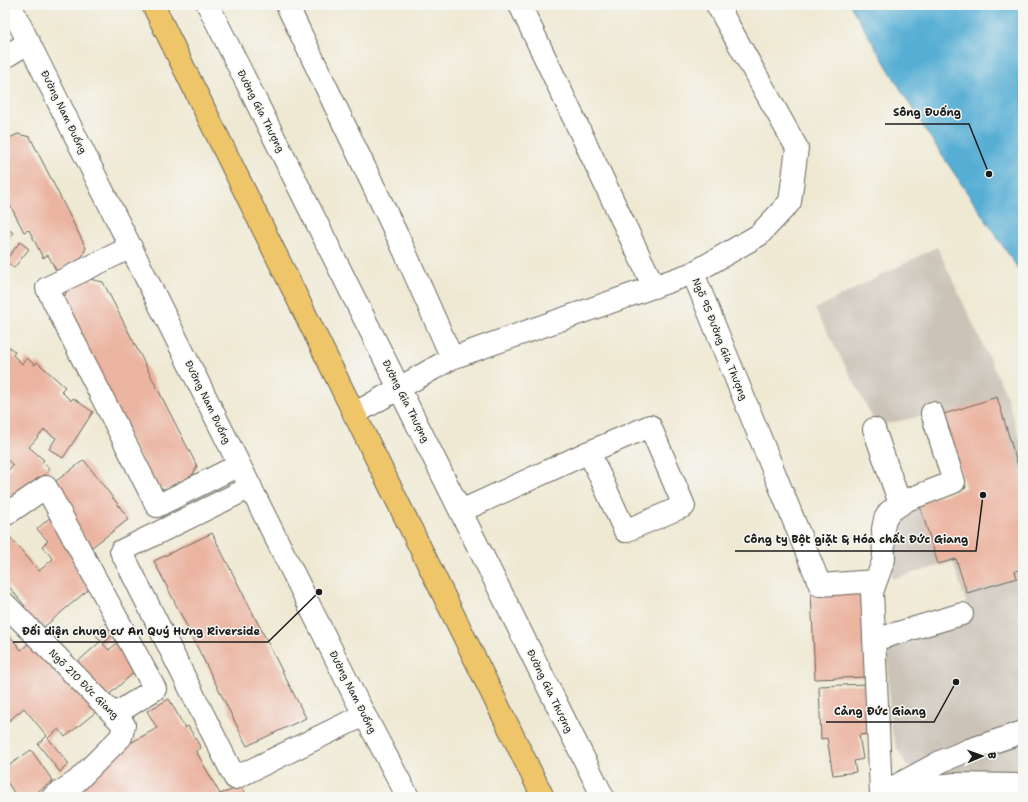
<svg xmlns="http://www.w3.org/2000/svg" width="1028" height="802" font-family="'Shantell Sans',sans-serif">
  <rect width="100%" height="100%" fill="#f6f6f2"/>
  <filter id="ink" filterUnits="userSpaceOnUse"><feTurbulence type="fractalNoise" baseFrequency=".025" numOctaves="2"/><feDisplacementMap in="SourceGraphic" scale="8" xChannelSelector="R" yChannelSelector="G"/><feConvolveMatrix kernelMatrix="1 2 1 2 8 2 1 2 1" color-interpolation-filters="sRGB"/></filter>
  <filter id="wash" filterUnits="userSpaceOnUse"><feTurbulence type="fractalNoise" baseFrequency=".012" numOctaves="4" result="noise"/><feDisplacementMap in="SourceGraphic" scale="16" xChannelSelector="R" yChannelSelector="G"/><feGaussianBlur stdDeviation="0.9" result="paint"/><feColorMatrix in="noise" values="0 0 0 0 0 0 0 0 0 0 0 0 0 0 0 0 0 1.4 0 .05"/><feComposite in="paint" operator="in"/></filter>
  <g filter="url(#wash)">
    <rect width="100%" height="100%" fill="#efe9d3"/>
    <!-- industrial -->
    <path fill="#cbc3b8" d="M 937,247 L 1005,392 L 1023,449 L 1023,777 L 962,777 L 927,774 L 906,764 L 897,749 L 890,725 L 887,640 L 971,617 L 953,562 L 892,579 L 890,533 L 893,523 L 905,510 L 966,488 L 939,412 L 877,426 L 815,309 Z"/>
    <!-- water -->
    <path fill="#57aed4" stroke="#3a6578" d="M 850,5 L 1023,5 L 1023,276 L 924,128 Z"/>
    <g id="blocks">
      <!-- building -->
      <path fill="#ebb4a0" d="M 18,134 L 30,137 L 86,248 L 80,261 L 57,272 L 48,255 L 43,258 L 29,230 L 24,232 L 10,205 L 5,208 L 5,140 Z
        M 5,226 L 13,233 L 5,243 Z
        M 20,242 L 29,249 L 14,268 L 5,261 Z
        M 89,279 L 103,282 L 197,466 L 191,478 L 167,490 L 154,485 L 62,304 L 67,289 Z
        M 7,345 L 15,352 L 13,355 L 22,364 L 27,358 L 35,365 L 37,362 L 65,387 L 61,391 L 71,401 L 73,398 L 93,412 L 63,458 L 49,449 L 56,438 L 44,430 L 29,447 L 44,460 L 42,462 L 50,469 L 23,498 L 5,512 L 5,474 L 13,465 L 5,458 L 5,347 Z
        M 997,397 L 1023,482 L 1023,569 L 1015,571 L 1017,578 L 967,593 L 956,559 L 938,564 L 919,503 L 966,488 L 944,414 Z
        M 84,460 L 129,519 L 92,547 L 47,488 Z
        M 53,515 L 96,583 L 38,632 L 17,613 L 25,606 L 6,583 L 5,584 L 5,531 L 39,571 L 53,559 L 42,546 L 48,541 L 37,529 Z
        M 212,533 L 306,718 L 247,746 L 154,561 Z
        M 864,588 L 868,677 L 815,679 L 811,591 Z
        M 112,617 L 121,627 L 103,644 L 109,650 L 117,643 L 139,668 L 103,700 L 73,666 L 101,641 L 94,633 Z
        M 5,630 L 21,650 L 34,639 L 102,707 L 65,737 L 59,729 L 48,738 L 69,764 L 60,772 L 38,744 L 47,736 L 24,708 L 5,724 Z
        M 866,684 L 868,734 L 859,735 L 863,759 L 854,761 L 856,772 L 833,775 L 827,738 L 821,739 L 819,686 Z
        M 169,699 L 185,728 L 188,726 L 201,748 L 196,751 L 220,794 L 241,787 L 247,797 L 61,797 L 104,758 L 157,728 L 147,711 Z
        M 31,750 L 53,781 L 30,797 L 17,797 L 5,779 L 5,768 Z"/>
    </g>
  </g>
  <g filter="url(#ink)">
    <use href="#blocks" fill-opacity="0" stroke="#66645c" stroke-width="1"/>
    <g fill="none" stroke-linecap="round" stroke-linejoin="round">
      <!-- minor casing -->
      <g stroke="#66645c" stroke-width="24">
        <path id="minor" d="M 10,5 L 356,699 L 408,797
          M 208,5 L 603,797
          M 287,5 L 405,252 L 452,358
          M 520,5 L 654,287
          M 5,57 L 29,42
          M 131,247 L 47,288 L 157,506 L 239,465
          M 693,273 L 759,235 L 790,202 L 797,148 L 717,5
          M 932,413 L 954,482 L 907,500 L 889,512 L 885,519 L 883,529 L 884,559 L 872,592 L 881,794 L 942,761 L 969,750 L 1023,732
          M 354,414 L 452,358 L 693,273 L 820,585 L 875,581
          M 874,429 L 900,504
          M 251,487 L 121,551 L 235,778 L 364,715
          M 461,511 L 589,452 L 625,531 L 684,506 L 650,426 L 589,452
          M 5,515 L 46,487 L 155,689 L 114,715
          M 5,604 L 124,725 L 121,737 L 77,781 L 53,797
          M 874,640 L 962,614
          M 898,790 L 955,784 L 1023,785"/>
      </g>
      <!-- major casing -->
      <g stroke="#66645c" stroke-width="24">
        <path id="major" d="M 153,5 L 543,797"/>
      </g>
      <!-- minor -->
      <use href="#minor" stroke="#fff" stroke-width="22"/>
      <!-- major -->
      <use href="#major" stroke="#eec569" stroke-width="22"/>
    </g>
  </g>
  <g text-anchor="middle" dominant-baseline="central" stroke-width="3" stroke-linejoin="round" paint-order="stroke">
    <!-- street labels -->
    <g font-size="10" fill="#1c1c1c" stroke="#f6f6f2">
      <text transform="translate(261 111) rotate(63)">Đường Gia Thượng</text>
      <text transform="translate(64 112) rotate(64)">Đường Nam Đuống</text>
      <text transform="translate(720 339) rotate(68)">Ngõ 95 Đường Gia Thượng</text>
      <text transform="translate(406 401) rotate(63)">Đường Gia Thượng</text>
      <text transform="translate(208 402) rotate(64)">Đường Nam Đuống</text>
      <text transform="translate(84 684) rotate(45)">Ngõ 210 Đức Giang</text>
      <text transform="translate(550 691) rotate(64)">Đường Gia Thượng</text>
      <text transform="translate(353 692) rotate(63)">Đường Nam Đuống</text>
    </g>
  </g>
  <!-- callouts -->
  <path fill="none" stroke="#1c1c1c" stroke-width="1.5" d="M989 174L969 124H885M983 495L976 551H735M319 592L268 642H13M956 682L934 722H826"/>
  <g fill="#1c1c1c" stroke="#f6f6f2" stroke-width="1.5">
    <circle cx="989" cy="174" r="4"/>
    <circle cx="983" cy="495" r="4"/>
    <circle cx="319" cy="592" r="4"/>
    <circle cx="956" cy="682" r="4"/>
  </g>
  <g font-size="11" text-anchor="middle" font-weight="bold" fill="#1c1c1c" stroke="#f6f6f2" stroke-width="3" stroke-linejoin="round" paint-order="stroke">
    <text x="927" y="116">Sông Đuống</text>
    <text x="856" y="543">Công ty Bột giặt &amp; Hóa chất Đức Giang</text>
    <text x="141" y="635">Đối diện chung cư An Quý Hưng Riverside</text>
    <text x="880" y="715">Cảng Đức Giang</text>
  </g>
  <!-- margin -->
  <rect width="1028" height="802" fill="none" stroke="#f6f6f2" stroke-width="20"/>
  <!-- north arrow -->
  <g transform="translate(982 756) rotate(88)" stroke="#f6f6f2" stroke-width="3" paint-order="stroke">
  <path d="M0-3L7 15L0 10L-7 15Z" fill="#1c1c1c"/>
  <text y="-6" font-size="11" font-weight="bold" text-anchor="middle" fill="#1c1c1c">B</text>
  </g>
</svg>
